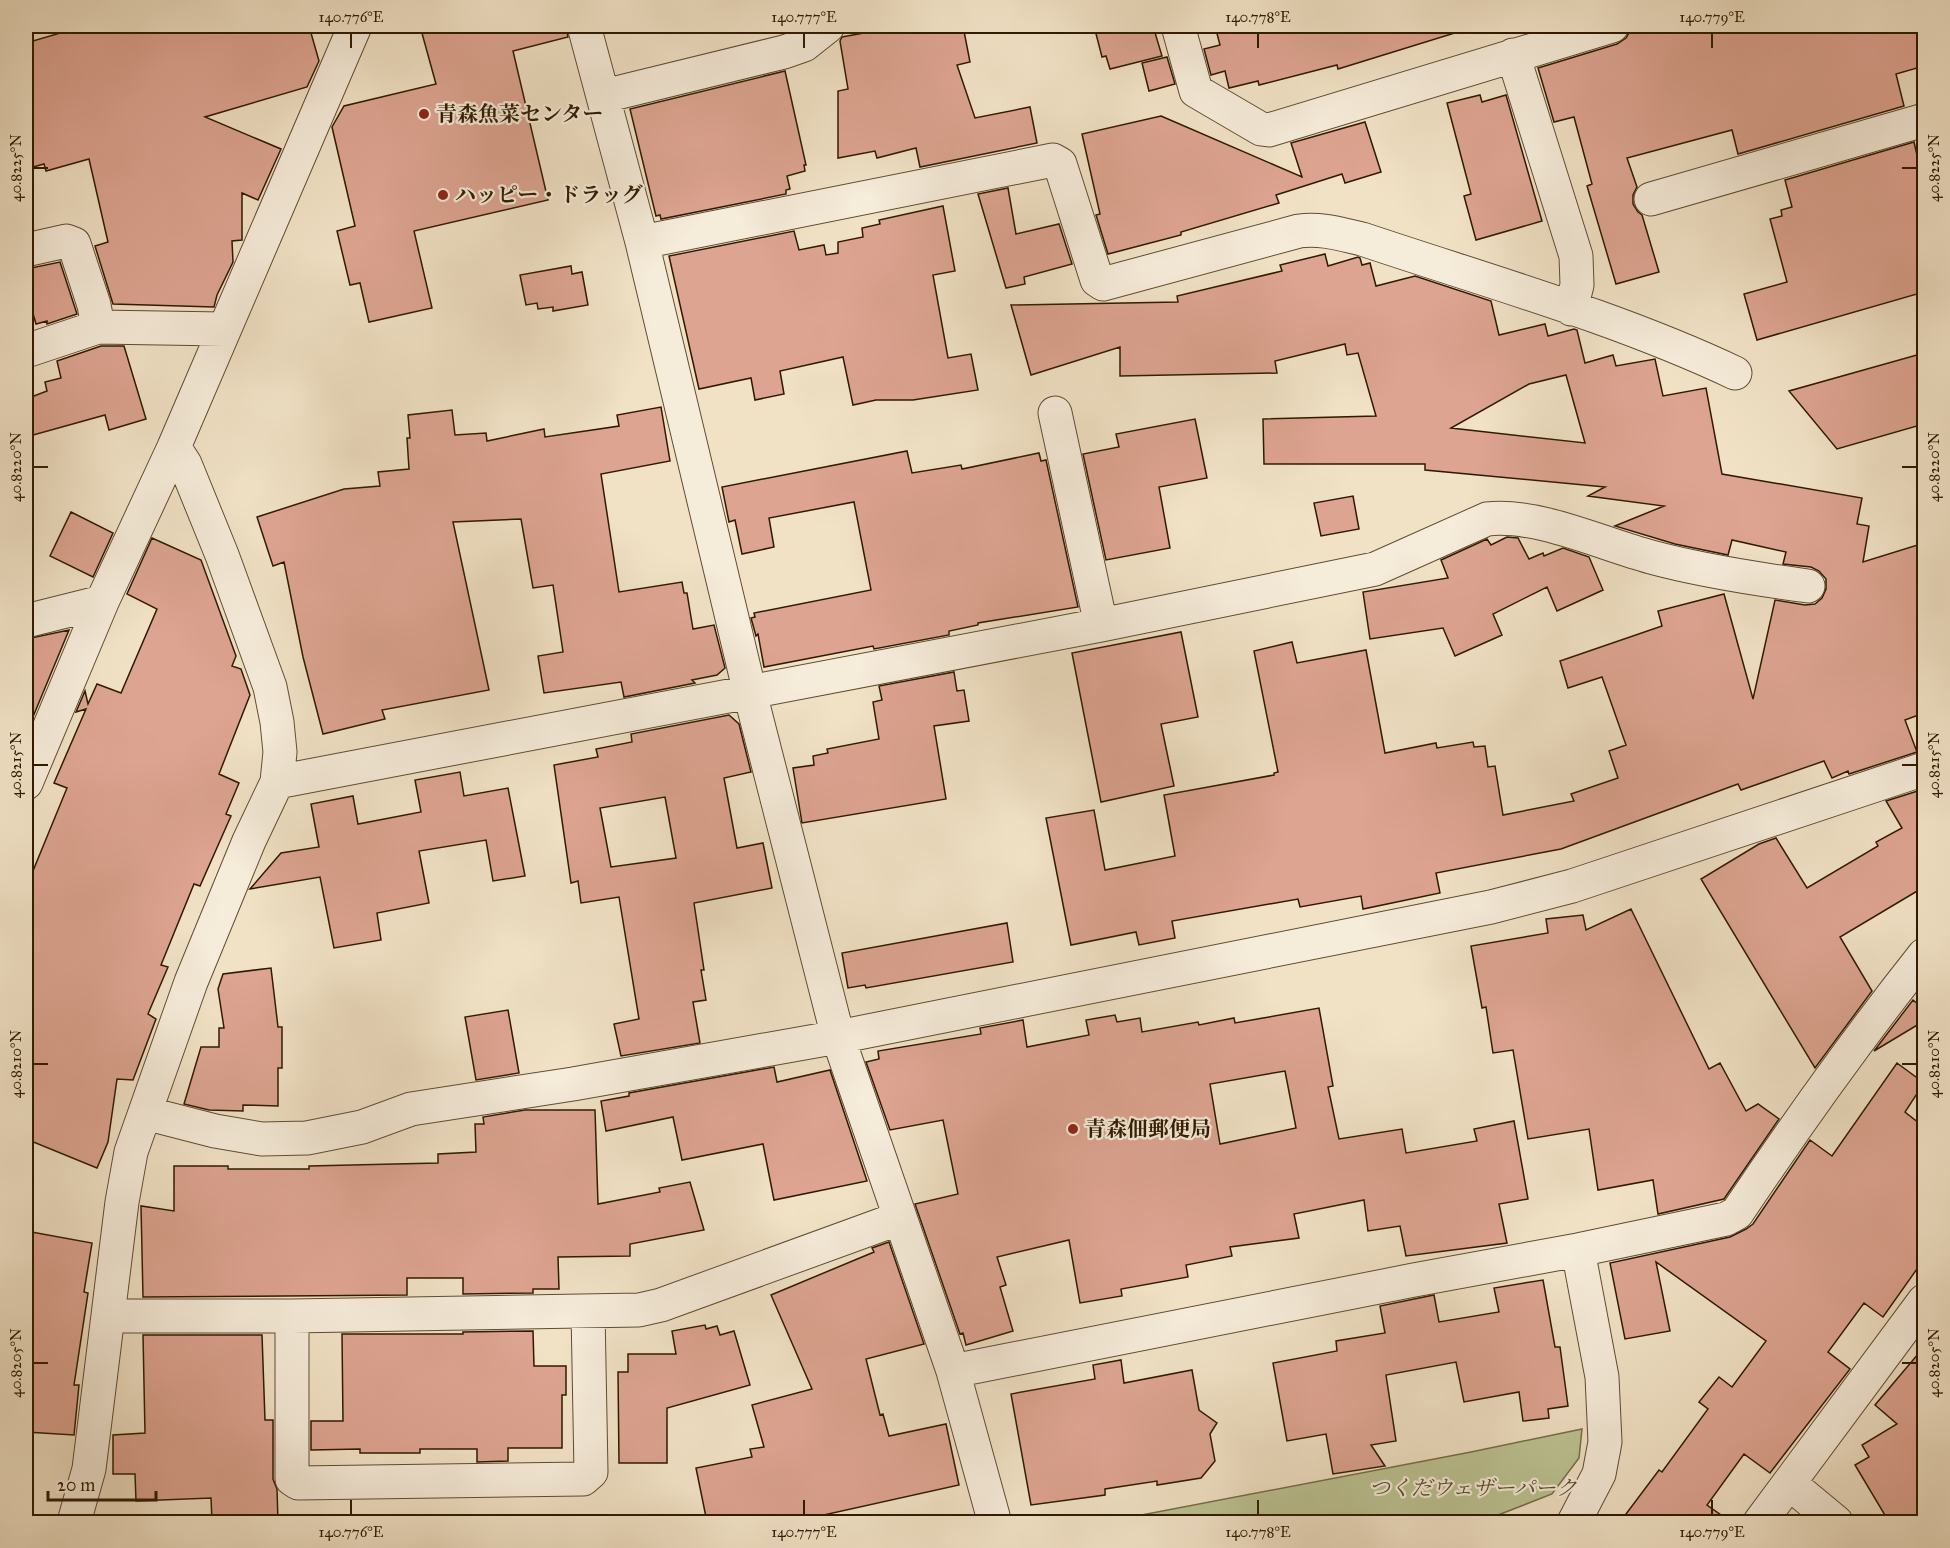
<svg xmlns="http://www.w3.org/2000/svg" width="1950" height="1548" font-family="'IM FELL Great Primer','Noto Serif JP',serif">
  <rect width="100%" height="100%" fill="#f1e2c6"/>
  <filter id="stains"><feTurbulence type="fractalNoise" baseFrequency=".00333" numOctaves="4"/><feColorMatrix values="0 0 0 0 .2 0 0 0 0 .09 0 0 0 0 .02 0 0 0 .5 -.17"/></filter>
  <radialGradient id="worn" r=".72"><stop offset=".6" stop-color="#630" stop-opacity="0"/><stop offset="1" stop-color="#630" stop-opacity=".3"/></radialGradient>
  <!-- green -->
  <path fill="#bcc393" stroke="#766e4a" stroke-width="1.5" d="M 1582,1429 L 1579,1458 L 1552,1494 L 1493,1517 L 1485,1522 L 1105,1522 L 1471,1452 Z"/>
  <!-- building -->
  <path fill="#dda491" stroke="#2f1a00" stroke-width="1.5" fill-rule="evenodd" d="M 84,26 L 309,26 L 319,61 L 307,87 L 205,117 L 281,149 L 258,200 L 242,193 L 242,240 L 232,241 L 233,262 L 217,295 L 214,307 L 113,304 L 95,246 L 108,242 L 89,159 L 46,171 L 44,164 L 26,169 L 26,43 Z
    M 420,26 L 566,26 L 568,37 L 513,51 L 548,200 L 414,231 L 432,308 L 369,322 L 360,283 L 350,285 L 337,231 L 355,226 L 332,127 L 344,106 L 436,84 Z
    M 902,26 L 963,26 L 970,62 L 957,65 L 975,118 L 1030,107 L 1037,143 L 920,167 L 916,148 L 877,158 L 875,151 L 838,158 L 838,91 L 848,89 L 840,41 L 842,37 Z
    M 1094,26 L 1153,26 L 1162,56 L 1110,69 L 1106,56 L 1102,57 Z
    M 1215,26 L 1457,26 L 1458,32 L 1338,69 L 1337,65 L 1259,85 L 1258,81 L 1229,88 L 1225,71 L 1211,75 L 1204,49 L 1220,45 Z
    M 1630,26 L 1917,26 L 1924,53 L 1924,66 L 1896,74 L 1904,106 L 1738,154 L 1732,130 L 1627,158 L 1637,187 L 1633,195 L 1633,204 L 1638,212 L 1642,215 L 1659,272 L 1616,284 L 1587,186 L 1592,184 L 1574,117 L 1554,122 L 1538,68 L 1617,44 L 1626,38 L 1630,31 Z
    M 1167,57 L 1175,84 L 1149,91 L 1142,63 Z
    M 785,71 L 806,165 L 804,165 L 805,171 L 787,176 L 790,189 L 786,190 L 786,194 L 661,219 L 660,215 L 656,216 L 630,109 Z
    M 1480,95 L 1482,102 L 1506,95 L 1542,221 L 1476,240 L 1464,196 L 1471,194 L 1447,103 Z
    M 1161,116 L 1302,177 L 1291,143 L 1365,122 L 1381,172 L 1345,183 L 1342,174 L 1276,195 L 1279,203 L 1181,232 L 1181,235 L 1108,254 L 1096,215 L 1100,214 L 1082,134 Z
    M 1914,142 L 1917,155 L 1924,153 L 1924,292 L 1757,340 L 1744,294 L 1787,282 L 1770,219 L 1782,216 L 1781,210 L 1792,207 L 1785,180 Z
    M 1008,188 L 1016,234 L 1059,224 L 1072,264 L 1024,277 L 1025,284 L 1006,288 L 978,194 Z
    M 943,206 L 955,271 L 933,275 L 948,358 L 971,354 L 978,390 L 913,400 L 876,400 L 853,405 L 843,357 L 780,371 L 784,394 L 755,400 L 751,378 L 699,389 L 669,256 L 794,231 L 799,250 L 824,245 L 826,255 L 838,253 L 838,242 L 863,237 L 862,228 L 880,224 L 879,220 Z
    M 1325,254 L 1328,266 L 1358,257 L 1360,258 L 1362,265 L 1370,263 L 1376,286 L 1415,276 L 1491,301 L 1499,335 L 1545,324 L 1548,336 L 1574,329 L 1577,330 L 1585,363 L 1613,355 L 1616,366 L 1655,359 L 1663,396 L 1706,388 L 1722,474 L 1862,498 L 1857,524 L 1869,526 L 1863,562 L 1924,543 L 1924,713 L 1905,720 L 1917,752 L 1849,774 L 1848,771 L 1832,778 L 1824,761 L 1741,790 L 1738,784 L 1561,849 L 1436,873 L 1440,893 L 1363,909 L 1361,896 L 1300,907 L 1298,899 L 1172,921 L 1175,938 L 1139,945 L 1136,932 L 1071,945 L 1046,818 L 1094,810 L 1105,870 L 1175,856 L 1164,795 L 1274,775 L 1274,773 L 1278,772 L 1254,651 L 1292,642 L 1297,663 L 1366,650 L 1385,753 L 1436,743 L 1437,748 L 1473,742 L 1474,747 L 1485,746 L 1488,767 L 1495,766 L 1503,815 L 1574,801 L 1571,794 L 1618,778 L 1609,751 L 1626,745 L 1602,677 L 1568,688 L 1560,661 L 1662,626 L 1658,611 L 1724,594 L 1753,699 L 1775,600 L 1805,605 L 1815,604 L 1822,598 L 1826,589 L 1826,579 L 1819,571 L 1811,567 L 1783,564 L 1786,552 L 1732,540 L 1728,555 L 1675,544 L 1615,526 L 1664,506 L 1588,496 L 1605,487 L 1425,470 L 1425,464 L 1264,464 L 1263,419 L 1376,416 L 1358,353 L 1347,355 L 1345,344 L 1275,361 L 1277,373 L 1120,376 L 1120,347 L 1031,375 L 1011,305 L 1178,302 L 1177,296 L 1282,271 L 1280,265 ZM 1566,375 L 1585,443 L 1451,428 L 1529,384 Z
    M 60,262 L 77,314 L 47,324 L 47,321 L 36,324 L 26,289 L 26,269 Z
    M 571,266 L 572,274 L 582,272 L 588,305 L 553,311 L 553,307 L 538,309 L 537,303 L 526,305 L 520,275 Z
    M 101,346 L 124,346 L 146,419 L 109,430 L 105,415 L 26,437 L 26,399 L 47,391 L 45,382 L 61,378 L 57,361 Z
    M 1924,353 L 1924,424 L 1837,449 L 1789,391 Z
    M 661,407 L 670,461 L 601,474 L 619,592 L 682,582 L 684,593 L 687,593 L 693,629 L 714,625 L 725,668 L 717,675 L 692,680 L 695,683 L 624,697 L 621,682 L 544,693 L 538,656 L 563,652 L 553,585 L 533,588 L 521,519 L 453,522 L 489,690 L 382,710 L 385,719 L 323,734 L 303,657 L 284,562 L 273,566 L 257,517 L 344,489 L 380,486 L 378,472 L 409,469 L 407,438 L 410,438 L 408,415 L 452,410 L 455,435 L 486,433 L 487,441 L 544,429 L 545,437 L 619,426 L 617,415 Z
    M 1195,419 L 1207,478 L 1159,487 L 1170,548 L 1106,560 L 1083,454 L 1119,447 L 1116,434 Z
    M 907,451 L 912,473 L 961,465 L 962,469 L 1039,453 L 1041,461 L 1046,460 L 1078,607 L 978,623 L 978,625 L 949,631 L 949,635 L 874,649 L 873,646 L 764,667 L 758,634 L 756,636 L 751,618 L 755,617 L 754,613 L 871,590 L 854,502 L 769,518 L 774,547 L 742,554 L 735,520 L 729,522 L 722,487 Z
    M 1353,496 L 1359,529 L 1321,536 L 1314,503 Z
    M 71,512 L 113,533 L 93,577 L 50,556 Z
    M 1507,537 L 1518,538 L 1529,559 L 1543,553 L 1544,556 L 1563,548 L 1589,557 L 1603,590 L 1557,611 L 1547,587 L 1493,614 L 1502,635 L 1455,656 L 1443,628 L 1370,639 L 1363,592 L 1448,578 L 1441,560 L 1487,539 L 1491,545 Z
    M 152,538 L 201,560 L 236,656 L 232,666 L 241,669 L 250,695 L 219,774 L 239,783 L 226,814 L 231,816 L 200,886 L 194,884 L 161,965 L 168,967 L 148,1014 L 156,1019 L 133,1080 L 117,1079 L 108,1142 L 97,1168 L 26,1139 L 26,888 L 67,788 L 54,783 L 86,709 L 76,712 L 85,691 L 88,704 L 97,684 L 121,693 L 157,609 L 127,594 Z
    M 69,630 L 30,724 L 26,726 L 26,639 Z
    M 1181,632 L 1198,717 L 1161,724 L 1174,786 L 1101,802 L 1072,653 Z
    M 954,672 L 957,691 L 964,690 L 969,721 L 934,726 L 946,799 L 802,823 L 793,768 L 814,765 L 813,756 L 828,753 L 827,749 L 879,739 L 873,702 L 882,700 L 879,686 Z
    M 729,715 L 739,724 L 751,772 L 724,778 L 737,848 L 763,843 L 772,888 L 694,903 L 704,970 L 701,970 L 706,1000 L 693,1002 L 700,1043 L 621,1056 L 614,1024 L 639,1019 L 619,897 L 581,903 L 578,881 L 571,883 L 554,765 L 598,757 L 596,749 L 632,742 L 631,734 ZM 665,797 L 676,858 L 611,867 L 600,808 Z
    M 460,772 L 464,796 L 508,788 L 525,876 L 493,881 L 486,840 L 419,851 L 429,903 L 377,913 L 381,940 L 334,948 L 320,877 L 250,889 L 281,853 L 319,847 L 311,804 L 353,796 L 358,824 L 421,812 L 415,780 Z
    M 1924,789 L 1924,887 L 1840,937 L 1872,991 L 1815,1068 L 1701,879 L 1759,844 L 1776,838 L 1807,888 L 1878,846 L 1876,842 L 1902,828 L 1886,801 Z
    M 1631,909 L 1709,1069 L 1720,1063 L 1746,1111 L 1758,1104 L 1779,1119 L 1724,1199 L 1658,1214 L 1653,1180 L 1598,1190 L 1589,1129 L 1528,1139 L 1513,1050 L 1493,1053 L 1486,1007 L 1482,1008 L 1471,946 L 1548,933 L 1546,919 L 1583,915 L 1586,930 Z
    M 1007,923 L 1013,962 L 866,988 L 865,985 L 848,988 L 842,953 Z
    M 271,968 L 278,1027 L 282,1027 L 282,1068 L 278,1068 L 278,1106 L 243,1105 L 243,1111 L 209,1110 L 184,1104 L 201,1047 L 219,1047 L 219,1028 L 224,1028 L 218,989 L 223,974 Z
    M 1913,1000 L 1924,1009 L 1924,1021 L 1874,1051 Z
    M 1319,1008 L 1333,1086 L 1328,1087 L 1339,1139 L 1402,1129 L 1406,1153 L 1477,1141 L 1474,1129 L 1514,1121 L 1528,1199 L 1499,1204 L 1507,1243 L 1406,1256 L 1400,1226 L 1368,1231 L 1364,1200 L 1294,1214 L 1299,1238 L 1230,1247 L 1232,1256 L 1186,1265 L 1188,1277 L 1121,1289 L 1122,1296 L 1080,1303 L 1069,1240 L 997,1257 L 1006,1285 L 1000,1287 L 1013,1331 L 966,1345 L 963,1333 L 960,1334 L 915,1204 L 958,1194 L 943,1120 L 890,1130 L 866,1062 L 879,1059 L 878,1051 L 981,1034 L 980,1028 L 1023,1020 L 1027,1047 L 1089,1035 L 1086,1020 L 1115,1015 L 1117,1022 L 1140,1018 L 1142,1032 L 1198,1022 L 1199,1025 L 1234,1018 L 1235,1023 ZM 1285,1071 L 1296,1128 L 1220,1144 L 1210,1084 Z
    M 508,1010 L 519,1073 L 476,1080 L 465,1017 Z
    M 1897,1063 L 1924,1083 L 1905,1112 L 1924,1127 L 1924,1259 L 1883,1317 L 1864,1303 L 1828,1352 L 1850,1369 L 1770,1473 L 1744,1454 L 1707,1505 L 1731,1522 L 1620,1522 L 1659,1470 L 1662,1472 L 1708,1409 L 1699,1402 L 1719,1377 L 1732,1387 L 1766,1341 L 1656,1262 L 1670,1331 L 1625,1339 L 1610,1263 L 1730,1237 L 1746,1229 L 1753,1224 L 1810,1140 L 1832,1156 Z
    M 774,1067 L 777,1082 L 830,1070 L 867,1181 L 774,1200 L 763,1144 L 682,1160 L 673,1117 L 606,1131 L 601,1101 L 629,1096 L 629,1093 Z
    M 525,1110 L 595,1110 L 598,1204 L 660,1192 L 659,1188 L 690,1182 L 704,1230 L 630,1244 L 630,1256 L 558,1257 L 559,1289 L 533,1289 L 533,1293 L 463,1294 L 463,1278 L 407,1278 L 407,1295 L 143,1297 L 141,1206 L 174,1211 L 174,1166 L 228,1166 L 228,1169 L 309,1169 L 309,1166 L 438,1163 L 438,1154 L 476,1152 L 475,1124 L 484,1124 L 483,1117 Z
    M 26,1231 L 92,1243 L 84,1292 L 88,1293 L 74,1385 L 79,1385 L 74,1435 L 26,1432 L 28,1378 L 26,1378 Z
    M 889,1242 L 924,1344 L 866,1359 L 880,1415 L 883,1414 L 889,1436 L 946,1424 L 959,1485 L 810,1518 L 811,1522 L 707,1522 L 696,1468 L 752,1457 L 750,1449 L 764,1447 L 752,1405 L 812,1389 L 771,1295 L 874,1252 L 872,1248 Z
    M 1543,1280 L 1555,1347 L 1560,1347 L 1568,1406 L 1548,1409 L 1549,1418 L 1523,1421 L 1519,1392 L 1464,1402 L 1456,1362 L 1386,1375 L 1396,1441 L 1371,1445 L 1385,1466 L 1333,1474 L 1326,1434 L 1287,1441 L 1273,1363 L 1337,1351 L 1336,1341 L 1385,1333 L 1380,1306 L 1434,1295 L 1439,1322 L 1499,1312 L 1494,1288 Z
    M 705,1325 L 706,1329 L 717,1326 L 720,1335 L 734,1331 L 750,1385 L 667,1408 L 667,1463 L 619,1463 L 618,1372 L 628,1372 L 628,1354 L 676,1354 L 672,1331 Z
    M 533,1331 L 534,1366 L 566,1366 L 566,1395 L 562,1395 L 562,1448 L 508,1448 L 508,1461 L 477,1462 L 477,1449 L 420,1449 L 420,1453 L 360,1453 L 360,1449 L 311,1450 L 311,1421 L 343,1421 L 342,1334 L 463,1334 L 463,1332 Z
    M 143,1335 L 262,1335 L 265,1420 L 273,1420 L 273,1479 L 277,1489 L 278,1522 L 212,1522 L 211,1498 L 136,1501 L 135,1474 L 113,1474 L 113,1435 L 145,1433 Z
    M 1924,1347 L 1924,1522 L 1889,1522 L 1855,1465 L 1869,1457 L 1862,1445 L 1897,1424 L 1875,1405 Z
    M 1121,1360 L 1124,1383 L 1192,1370 L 1199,1410 L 1217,1423 L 1210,1434 L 1215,1461 L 1201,1478 L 1157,1485 L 1157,1481 L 1105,1489 L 1105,1495 L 1031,1505 L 1011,1394 L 1095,1379 L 1093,1365 Z"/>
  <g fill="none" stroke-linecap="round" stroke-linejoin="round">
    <!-- minor casing -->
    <g stroke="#604c32" stroke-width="35">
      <path id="minor" d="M 584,26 L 642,242 L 750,693 L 838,1037 L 953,1371 L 993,1516 L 989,1522
        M 1178,26 L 1196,91 L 1261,129 L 1269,130 L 1612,26
        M 1513,55 L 1576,256 L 1577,285 L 1571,309
        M 604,96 L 784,52 L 804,45 L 828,26
        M 1651,199 L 1924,120
        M 642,242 L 1053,160 L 1060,164 L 1097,280 L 1103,284 L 1299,231 C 1321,228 1340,234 1362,239 C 1487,281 1616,317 1735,373
        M 26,250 L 66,241 L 74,244 L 94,305 L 98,327
        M 26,351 L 98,327 L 223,329
        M 1055,413 L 1101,625
        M 26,621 L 102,602
        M 277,782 L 1101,625 L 1375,569 L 1487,519 C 1537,513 1602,544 1651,557 C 1702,571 1756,579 1808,586
        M 26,783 L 102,602 L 174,447 L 355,26
        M 145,1113 L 215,1131 L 262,1139 L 307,1138 L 362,1127 L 411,1109 L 573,1084 L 838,1037 L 1491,907 L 1572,886 L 1924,769
        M 108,1316 L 292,1316 L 639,1310 L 661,1305 L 900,1218
        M 292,1316 L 292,1479 L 298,1483 L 583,1479 L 591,1472 L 588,1311
        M 953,1371 L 1414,1280 L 1578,1250 L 1726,1219 L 1737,1213 C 1796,1125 1858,1038 1924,955
        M 1789,1483 L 1836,1522
        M 74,1522 L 89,1469 L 122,1202 L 131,1152 L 191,982 L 249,841 L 277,782 L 280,752 L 277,722 L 270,687 L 222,555 L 185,464 L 174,447
        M 1574,1522 L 1599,1474 L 1605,1442 L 1602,1377 L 1578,1250
        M 1760,1522 L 1924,1301"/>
    </g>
    <!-- minor -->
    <use href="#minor" stroke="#f6ecda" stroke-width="33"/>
  </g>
  <!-- ticks -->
  <path fill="none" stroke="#2f1a00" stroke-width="2" d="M 351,33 L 351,48M 804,33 L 804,48M 1258,33 L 1258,48M 1712,33 L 1712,48M 33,168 L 48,168M 1902,168 L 1917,168M 33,467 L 48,467M 1902,467 L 1917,467M 33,765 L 48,765M 1902,765 L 1917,765M 33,1064 L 48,1064M 1902,1064 L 1917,1064M 33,1363 L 48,1363M 1902,1363 L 1917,1363M 351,1500 L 351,1515M 804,1500 L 804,1515M 1258,1500 L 1258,1515M 1712,1500 L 1712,1515"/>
  <!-- markers -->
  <g fill="#8f2418" stroke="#f6ecda" stroke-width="2">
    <circle cx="424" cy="114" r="6"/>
    <circle cx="443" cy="195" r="6"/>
    <circle cx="1073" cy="1129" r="6"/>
  </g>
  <g text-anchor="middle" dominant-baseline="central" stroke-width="4.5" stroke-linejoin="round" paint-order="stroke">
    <!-- poi labels -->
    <g font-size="21" font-weight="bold" fill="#2f1a00" stroke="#f6ecda" text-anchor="start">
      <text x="436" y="114">青森魚菜センター</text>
      <text x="455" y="195">ハッピー・ドラッグ</text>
      <text x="1085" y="1129">青森佃郵便局</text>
    </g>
    <!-- park labels -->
    <g font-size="21" font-style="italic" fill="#594d2c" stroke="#f6ecda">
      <text x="1473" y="1488">つくだウェザーパーク</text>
    </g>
  </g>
  <!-- margin -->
  <rect width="1950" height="1548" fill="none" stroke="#f1e2c6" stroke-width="66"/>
  <!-- scale -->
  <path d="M48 1491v9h108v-9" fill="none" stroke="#2f1a00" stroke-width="3"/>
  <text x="57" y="1491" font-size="18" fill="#2f1a00" stroke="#f6ecda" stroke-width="4.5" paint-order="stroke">20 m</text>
  <rect x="33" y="33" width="1884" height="1482" fill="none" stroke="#2f1a00" stroke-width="2"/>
  <g font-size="15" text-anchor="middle" fill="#2f1a00">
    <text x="351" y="22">140.776°E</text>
    <text x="804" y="22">140.777°E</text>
    <text x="1258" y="22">140.778°E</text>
    <text x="1712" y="22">140.779°E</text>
    <text transform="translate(16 168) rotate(-90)" y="5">40.8225°N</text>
    <text transform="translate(1934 168) rotate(-90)" y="5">40.8225°N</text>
    <text transform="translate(16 467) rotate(-90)" y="5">40.8220°N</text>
    <text transform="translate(1934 467) rotate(-90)" y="5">40.8220°N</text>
    <text transform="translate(16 765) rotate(-90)" y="5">40.8215°N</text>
    <text transform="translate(1934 765) rotate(-90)" y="5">40.8215°N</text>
    <text transform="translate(16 1064) rotate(-90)" y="5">40.8210°N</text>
    <text transform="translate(1934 1064) rotate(-90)" y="5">40.8210°N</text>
    <text transform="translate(16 1363) rotate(-90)" y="5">40.8205°N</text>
    <text transform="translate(1934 1363) rotate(-90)" y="5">40.8205°N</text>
    <text x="351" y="1537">140.776°E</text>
    <text x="804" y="1537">140.777°E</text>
    <text x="1258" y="1537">140.778°E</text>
    <text x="1712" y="1537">140.779°E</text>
  </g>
  <rect width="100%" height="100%" filter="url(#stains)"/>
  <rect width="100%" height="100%" fill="url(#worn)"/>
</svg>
